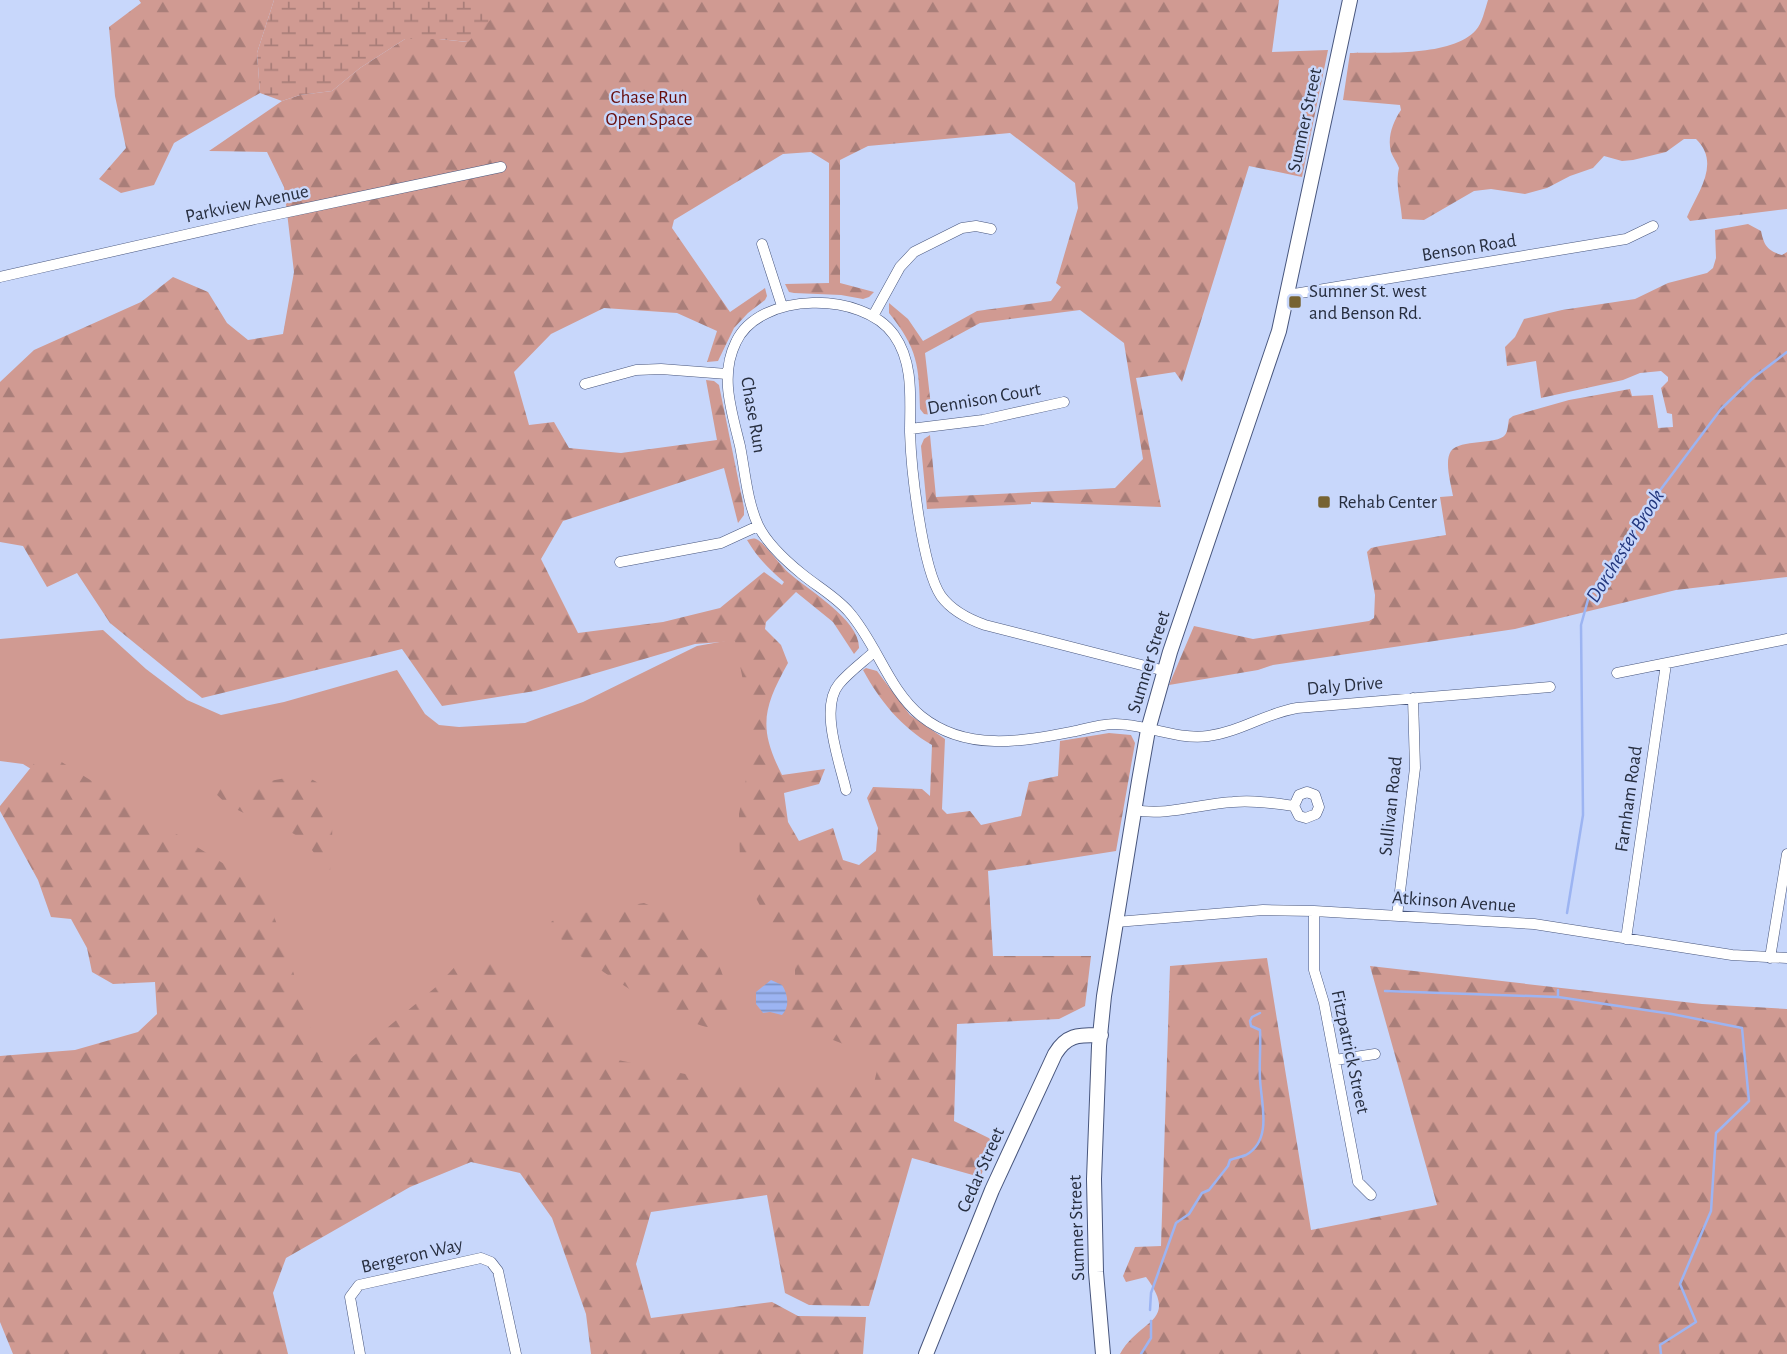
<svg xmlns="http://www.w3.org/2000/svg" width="1787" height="1354" font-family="'Alegreya Sans',sans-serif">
  <defs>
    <pattern id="forest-firs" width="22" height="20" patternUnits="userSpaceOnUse" patternTransform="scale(1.75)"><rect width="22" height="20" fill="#d09a92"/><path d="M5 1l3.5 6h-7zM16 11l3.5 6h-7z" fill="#a97e79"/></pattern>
    <pattern id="wetland-marsh" width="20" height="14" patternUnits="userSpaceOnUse" patternTransform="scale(1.75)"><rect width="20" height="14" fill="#d09a92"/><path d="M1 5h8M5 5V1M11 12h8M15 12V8" fill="none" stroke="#a97e79"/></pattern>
    <pattern id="water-rules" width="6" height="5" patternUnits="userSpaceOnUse" patternTransform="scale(1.75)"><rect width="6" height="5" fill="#9cb4f2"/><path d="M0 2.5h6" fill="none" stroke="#7f93c5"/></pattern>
  </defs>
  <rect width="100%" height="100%" fill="#c8d7fb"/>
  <!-- grass -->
  <path fill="#d09a92" d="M 103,630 L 146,669 L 187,700 L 221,715 L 284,702 L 397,670 L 425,714 L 439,725 L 459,727 L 525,723 L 583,702 L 697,646 L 748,637 L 762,900 L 895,1056 L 888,1096 L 341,1074 L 310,1078 L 170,855 L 23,764 L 0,761 L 0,639 Z"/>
  <!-- forest -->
  <path fill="url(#forest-firs)" d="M 139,0 L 274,0 L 257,53 L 260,93 L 174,143 L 154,185 L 121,193 L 99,179 L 126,148 L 115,96 L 109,27 L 141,3 Z
    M 460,0 L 1279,0 L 1272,52 L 1328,50 L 1302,177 L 1249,166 L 1182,382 L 1175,372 L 1136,378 L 1161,507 L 1031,502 L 1031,504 L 927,509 L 921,446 L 924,439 L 930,435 L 936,497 L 1115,488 L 1143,459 L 1124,343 L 1080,310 L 980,323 L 925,353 L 932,415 L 924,414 L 920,409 C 919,366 918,349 889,313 L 889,303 L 908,319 L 923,341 L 977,311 L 1051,301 L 1061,287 L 1056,283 L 1078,208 L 1075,183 L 1010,133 L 868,146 L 840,160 L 840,283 L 874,292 L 869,297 L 863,299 L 841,295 L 794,293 L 789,292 L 785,284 L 829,283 L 829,163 L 811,152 L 783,154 L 674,220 L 672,228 L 730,312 L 765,288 L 767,296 L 765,300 L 748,313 L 734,328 L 718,361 L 707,362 L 717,331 L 677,313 L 604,308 L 551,334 L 514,372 L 529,425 L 554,422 L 569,448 L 621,453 L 717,440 L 706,380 L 714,381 L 719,385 L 744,508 L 744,515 L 738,523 L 724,468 L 563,521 L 541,559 L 578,633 L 663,622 L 720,608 L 764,572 L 782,585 L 784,582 C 769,569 757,557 747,540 C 752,539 753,537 758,540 C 766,545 780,565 789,573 C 808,590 860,620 859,648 L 854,654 L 833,622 L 796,592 L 766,622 L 765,629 L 781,645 L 788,663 C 763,708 758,728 782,775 L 825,769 L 819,784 L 784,793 L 788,822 L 799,841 L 833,828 L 843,860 L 859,865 L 876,851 L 878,828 L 867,798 L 873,787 L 922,789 L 930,796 L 932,745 C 901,727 880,701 863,670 L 866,668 L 877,671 L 910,715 L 945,739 L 942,809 L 947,814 L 970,811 L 981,825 L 1021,816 L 1029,782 L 1058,776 L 1060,741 L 1109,733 L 1131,735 L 1135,743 L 1116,851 L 988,871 L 993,956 L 1091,956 L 1085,1006 L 1059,1019 L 957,1024 L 954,1121 L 997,1142 L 980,1177 L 912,1158 L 869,1306 L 809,1305 L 785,1293 L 767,1195 L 651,1212 L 636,1264 L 651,1318 L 772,1302 L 798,1316 L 866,1317 L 863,1354 L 591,1354 L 586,1314 L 552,1218 L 520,1173 L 471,1162 L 410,1187 L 286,1258 L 273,1293 L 288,1354 L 13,1354 L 0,1322 L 0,1056 L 75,1050 L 138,1032 L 157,1014 L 155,982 L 113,984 L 92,972 L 87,948 L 71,919 L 51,917 L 38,880 L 0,811 L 0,806 L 44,751 L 264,889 L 287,952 L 321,1061 L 344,1064 L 437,986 L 463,958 L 494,959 L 544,1008 L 618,1060 L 714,1080 L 826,1084 L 874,1083 L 880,1058 L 799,1027 L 789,1013 L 795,990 L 795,960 L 772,929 L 740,867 L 739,814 L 751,754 L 748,705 L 735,641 L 695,644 L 535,691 L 442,706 L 402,649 L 202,698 L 110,623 L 77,573 L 47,587 L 23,546 L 0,542 L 0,382 L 34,350 L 141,302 L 173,277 L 208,292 L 227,323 L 248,340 L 283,334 L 294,272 L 284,187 L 267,152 L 209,151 L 282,101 L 300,95 L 332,91 L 360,68 L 405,39 L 439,39 L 467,42 Z
    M 1488,0 L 1787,0 L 1787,209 L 1690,221 L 1687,217 C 1698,192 1721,163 1696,139 L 1684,139 L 1666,152 L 1633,160 L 1622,161 L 1604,156 L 1593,168 L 1570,176 L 1547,188 L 1525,194 L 1491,189 L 1474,191 L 1424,220 L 1402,219 C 1401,201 1395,186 1399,168 C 1397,163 1393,157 1391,152 C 1387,137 1393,122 1401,110 L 1400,105 L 1343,100 L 1350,53 C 1384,52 1452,57 1476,30 C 1482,24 1485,9 1488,0 Z
    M 1748,224 L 1761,231 C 1764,246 1768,251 1782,255 L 1787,252 L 1787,577 L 1676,590 L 1515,629 L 1273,665 L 1258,670 L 1169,685 L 1194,626 L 1253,639 L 1369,621 L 1374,618 L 1375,595 L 1367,552 L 1371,548 L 1380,546 L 1446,535 L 1440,497 L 1453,496 C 1451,484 1444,461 1451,451 C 1460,439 1497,445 1505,435 C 1508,432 1508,423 1509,419 L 1513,416 L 1569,400 L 1630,389 L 1632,396 L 1653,395 L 1658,428 L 1673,427 L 1672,414 L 1667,413 L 1661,388 L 1668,381 L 1668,377 L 1661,371 L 1640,373 L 1623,380 L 1541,398 L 1536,361 L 1507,366 L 1505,347 L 1515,337 L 1524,319 L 1562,310 L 1635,299 L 1668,283 L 1707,273 L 1713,268 L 1716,258 L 1715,230 Z
    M 291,777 C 298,777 307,777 313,780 C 340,793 331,848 330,873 L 326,877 L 321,874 C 319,867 317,860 314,853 C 296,820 238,824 213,790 L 216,787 L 242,793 L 270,781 Z
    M 644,903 L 665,912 L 719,966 C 727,982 734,1014 724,1029 C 684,1031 607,974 573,951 L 561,939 L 551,922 L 558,917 Z
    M 1267,958 L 1311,1230 L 1437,1205 L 1370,966 L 1702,1004 L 1787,1009 L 1787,1354 L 1120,1354 C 1139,1319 1180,1323 1146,1277 L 1126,1282 L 1123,1276 L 1135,1247 L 1161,1246 L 1170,966 Z"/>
  <!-- wetland -->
  <path fill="url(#wetland-marsh)" d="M 274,0 L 487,0 L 491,19 L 468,42 L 439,39 L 405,39 L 360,68 L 332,91 L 300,95 L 282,101 L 260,93 L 257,53 Z"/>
  <!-- water -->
  <path fill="url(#water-rules)" d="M 771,980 L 782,985 C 788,994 790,1007 782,1015 L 770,1012 L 763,1013 L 756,1004 L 756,992 Z"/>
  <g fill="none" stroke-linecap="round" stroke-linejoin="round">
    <!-- stream -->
    <path stroke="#9cb4f2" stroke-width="2.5" d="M 1567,913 L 1583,815 L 1581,625 L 1589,596 L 1640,517 L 1721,409 L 1753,378 L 1787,352
      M 1558,990 L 1558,997 L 1672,1014 L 1742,1028 L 1749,1101 L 1716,1133 L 1711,1211 L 1680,1284 L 1696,1322 L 1660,1345 L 1661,1354
      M 1385,991 L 1557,997
      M 1150,1310 L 1151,1293 L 1176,1223 L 1189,1214 L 1202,1193 L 1209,1190 L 1228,1166 L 1230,1160 C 1235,1158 1241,1157 1246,1155 C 1273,1140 1261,1103 1260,1079 C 1259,1063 1261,1047 1260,1030 L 1251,1026 L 1250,1021 L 1252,1017 L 1260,1013
      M 1141,1354 L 1151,1338 L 1151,1321"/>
    <!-- street casing -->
    <g stroke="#48567d" stroke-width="11">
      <path id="street" d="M 762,244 L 782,306
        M 0,277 L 255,219 L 501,167
        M 1288,295 L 1626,239 L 1653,226
        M 873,316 L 900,267 L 914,252 L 962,228 L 976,226 L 991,229
        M 585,384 L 636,370 L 661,369 L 727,374
        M 910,429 L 983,420 L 1064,402
        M 620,562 L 721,543 L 758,526
        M 1165,671 L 985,625 C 968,619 952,611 941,596 C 922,568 911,468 910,432 C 910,399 914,363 894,335 C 863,291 760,291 736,342 C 719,376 732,412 740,446 C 745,471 747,501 758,525 C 767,544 786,561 802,574 C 818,587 836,597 849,612 C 877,644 888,689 921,716 C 967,753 1024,741 1076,731 C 1088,728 1102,724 1115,724 C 1145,724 1176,740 1208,736 C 1240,732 1266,713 1297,708 L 1550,687
        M 1617,673 L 1787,639
        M 846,790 C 840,763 819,708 839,684 C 849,672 863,662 875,651
        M 1134,810 C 1168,816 1199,804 1233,802 C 1253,800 1274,803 1294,806 L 1299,816 L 1306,818 L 1316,814 L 1319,807 L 1315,795 L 1307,792 L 1299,795 L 1294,806
        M 1314,911 L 1314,970 L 1324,1003 L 1358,1182 L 1371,1195
        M 1397,916 L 1415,768 L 1413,698
        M 1116,922 L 1263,910 L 1314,911 L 1534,924 L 1732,955 L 1787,958
        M 1626,939 L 1666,664
        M 1770,958 L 1787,854
        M 1335,1060 L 1375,1054
        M 360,1354 L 350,1297 L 359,1285 L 481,1258 L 491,1262 L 498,1271 L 516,1354"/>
    </g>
    <!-- secondary casing -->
    <g stroke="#48567d" stroke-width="16">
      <path id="secondary" d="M 926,1354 L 992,1190 L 1055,1054 C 1067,1034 1079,1035 1101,1035
        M 1103,1354 L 1096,1272 L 1094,1179 L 1099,1046 L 1104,996 L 1139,781 L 1148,730 L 1170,652 L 1279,331 L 1350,0"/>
    </g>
    <!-- street -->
    <use href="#street" stroke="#fff" stroke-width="10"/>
    <!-- secondary -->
    <use href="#secondary" stroke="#fff" stroke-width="14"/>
  </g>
  <!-- markers -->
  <g fill="#776332" stroke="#c8d7fb" stroke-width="2.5">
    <rect x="1288" y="295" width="14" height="14" rx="3.5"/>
    <rect x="1317" y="495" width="14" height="14" rx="3.5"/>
  </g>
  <g text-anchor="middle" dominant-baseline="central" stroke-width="5" stroke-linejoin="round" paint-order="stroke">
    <!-- park labels -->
    <g font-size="19" fill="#670d0b" stroke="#c8d7fb">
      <text x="649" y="97">Chase Run<tspan x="649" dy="22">Open Space</tspan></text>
    </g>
    <!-- street labels -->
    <g font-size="19" fill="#272e3f" stroke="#c8d7fb">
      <text transform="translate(1305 120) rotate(-78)">Sumner Street</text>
      <text transform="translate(247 204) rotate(-12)">Parkview Avenue</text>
      <text transform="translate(1469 248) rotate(-9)">Benson Road</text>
      <text transform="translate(984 399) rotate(-10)">Dennison Court</text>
      <text transform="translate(753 415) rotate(80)">Chase Run</text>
      <text transform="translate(1149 662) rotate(-73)">Sumner Street</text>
      <text transform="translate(1345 686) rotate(-5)">Daly Drive</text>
      <text transform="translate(1629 799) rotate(-82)">Farnham Road</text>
      <text transform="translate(1391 806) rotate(-84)">Sullivan Road</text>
      <text transform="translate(1454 902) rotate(4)">Atkinson Avenue</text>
      <text transform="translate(1350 1052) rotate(78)">Fitzpatrick Street</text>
      <text transform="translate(981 1170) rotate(-66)">Cedar Street</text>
      <text transform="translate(1077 1228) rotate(-92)">Sumner Street</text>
      <text transform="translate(412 1256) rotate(-13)">Bergeron Way</text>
    </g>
    <!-- poi labels -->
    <g font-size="19" fill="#272e3f" stroke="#c8d7fb" text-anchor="start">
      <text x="1309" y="291">Sumner St. west<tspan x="1309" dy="22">and Benson Rd.</tspan></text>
      <text x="1338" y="502">Rehab Center</text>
    </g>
    <!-- water labels -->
    <g font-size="21" font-style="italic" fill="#23377e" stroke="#c8d7fb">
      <text transform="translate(1625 546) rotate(-58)">Dorchester Brook</text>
    </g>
  </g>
</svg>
